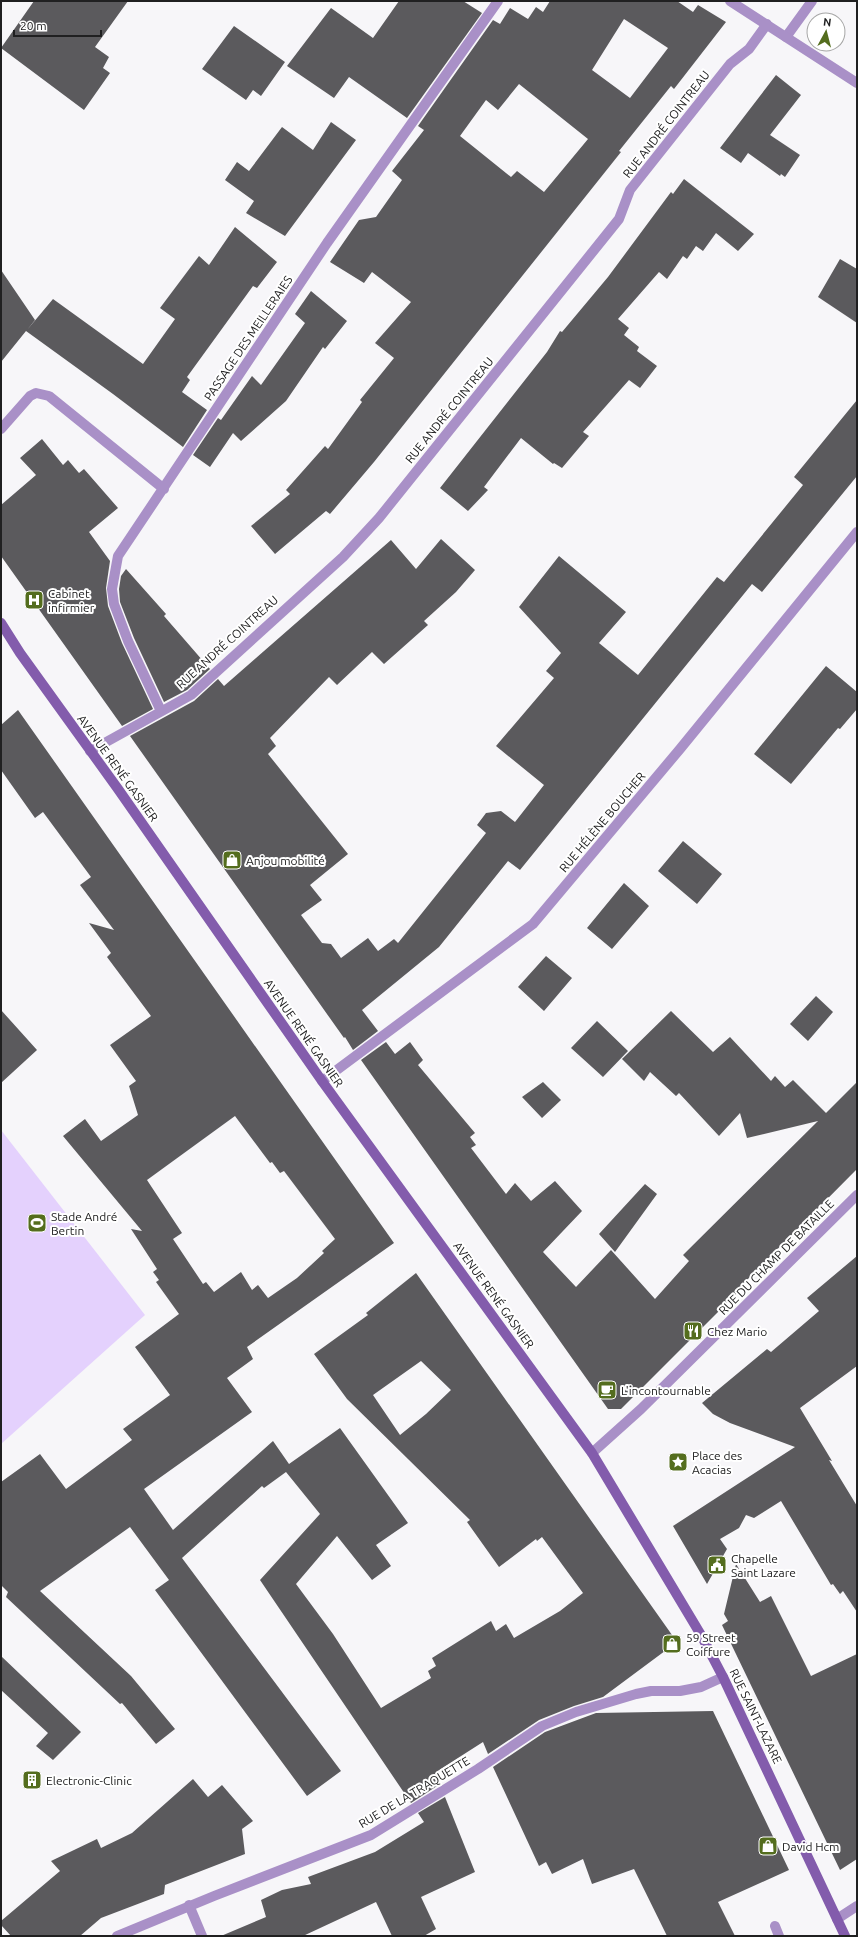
<svg xmlns="http://www.w3.org/2000/svg" width="858" height="1937" font-family="Ubuntu,sans-serif">
  <rect width="100%" height="100%" fill="#f7f6f9"/>
  <!-- green -->
  <path fill="#e4d1fd" d="M 1,1130 L 145,1315 L 1,1444 Z"/>
  <!-- building -->
  <path fill="#5b5a5d" fill-rule="evenodd" d="M 34,1 L 128,1 L 95,47 L 109,57 L 103,68 L 110,73 L 84,110 L 1,48 Z
    M 399,1 L 463,1 L 482,13 L 407,118 L 349,77 L 334,98 L 287,66 L 331,8 L 373,38 Z
    M 550,1 L 677,1 L 693,12 L 698,5 L 726,22 L 674,89 L 671,86 L 619,151 L 621,152 L 374,462 L 330,514 L 326,511 L 275,554 L 251,526 L 290,494 L 286,490 L 325,446 L 328,449 L 362,402 L 360,400 L 394,358 L 375,343 L 411,302 L 372,272 L 364,283 L 330,262 L 359,220 L 376,217 L 402,180 L 392,171 L 424,130 L 418,126 L 493,20 L 500,24 L 510,8 L 528,19 L 536,7 L 543,12 ZM 624,19 L 668,48 L 630,98 L 592,70 ZM 519,84 L 588,139 L 544,192 L 517,171 L 511,177 L 460,136 L 486,100 L 498,110 Z
    M 234,26 L 285,62 L 261,96 L 253,90 L 246,100 L 202,69 Z
    M 776,75 L 801,95 L 770,135 L 800,155 L 785,177 L 781,174 L 780,176 L 748,153 L 741,163 L 720,148 Z
    M 331,122 L 356,140 L 285,236 L 246,213 L 254,201 L 225,180 L 237,162 L 249,171 L 282,127 L 313,150 Z
    M 684,179 L 754,234 L 738,251 L 716,233 L 703,251 L 696,246 L 687,259 L 683,256 L 667,279 L 659,272 L 618,319 L 629,328 L 624,335 L 639,347 L 637,351 L 657,366 L 640,388 L 629,380 L 583,432 L 589,436 L 562,468 L 554,463 L 553,464 L 521,438 L 484,487 L 488,490 L 468,511 L 440,488 L 547,352 L 560,331 L 562,332 L 608,277 L 671,192 L 673,194 Z
    M 235,227 L 277,262 L 257,288 L 253,286 L 187,377 L 190,380 L 182,392 L 207,410 L 183,447 L 113,394 L 26,331 L 1,362 L 1,270 L 35,320 L 27,330 L 53,299 L 143,364 L 175,319 L 160,308 L 199,256 L 209,265 Z
    M 840,259 L 857,269 L 857,323 L 818,297 Z
    M 311,291 L 347,321 L 325,349 L 323,347 L 286,401 L 241,441 L 233,433 L 210,467 L 193,455 L 218,418 L 221,420 L 252,376 L 261,385 L 305,323 L 295,314 Z
    M 857,400 L 857,476 L 762,592 L 752,584 L 520,870 L 508,861 L 439,947 L 362,1010 L 378,1031 L 353,1050 L 345,1037 L 344,1038 L 130,736 L 194,701 L 218,679 L 224,686 L 391,540 L 416,569 L 441,539 L 475,570 L 456,592 L 424,621 L 428,625 L 384,664 L 372,652 L 337,685 L 329,677 L 270,738 L 276,746 L 268,754 L 348,854 L 310,885 L 322,900 L 301,915 L 322,943 L 331,944 L 341,958 L 368,938 L 378,951 L 394,939 L 398,943 L 486,833 L 477,825 L 486,813 L 501,811 L 515,822 L 544,785 L 496,746 L 554,678 L 546,671 L 561,653 L 519,607 L 559,556 L 626,612 L 599,643 L 638,675 L 717,577 L 724,582 L 803,485 L 794,477 Z
    M 42,439 L 63,465 L 68,460 L 79,473 L 84,469 L 118,508 L 89,532 L 110,561 L 106,588 L 108,606 L 122,643 L 153,709 L 122,726 L 1,556 L 1,505 L 36,475 L 20,458 Z
    M 126,569 L 166,614 L 164,616 L 210,669 L 187,690 L 164,702 L 134,638 L 120,602 L 119,589 L 121,576 Z
    M 826,666 L 857,692 L 857,709 L 840,729 L 838,728 L 791,784 L 754,754 Z
    M 18,710 L 394,1243 L 247,1347 L 253,1359 L 227,1378 L 252,1412 L 144,1489 L 173,1530 L 273,1441 L 289,1464 L 340,1428 L 408,1523 L 376,1545 L 391,1566 L 372,1580 L 337,1536 L 296,1584 L 333,1634 L 381,1708 L 431,1678 L 428,1671 L 436,1666 L 432,1658 L 491,1621 L 496,1631 L 506,1624 L 514,1638 L 560,1611 L 583,1593 L 542,1537 L 537,1541 L 536,1539 L 499,1567 L 467,1522 L 470,1520 L 347,1399 L 314,1354 L 368,1315 L 366,1313 L 416,1273 L 677,1642 L 603,1697 L 574,1706 L 539,1720 L 488,1754 L 483,1742 L 436,1772 L 440,1784 L 411,1803 L 260,1580 L 320,1514 L 286,1472 L 264,1488 L 262,1486 L 182,1558 L 341,1771 L 307,1796 L 155,1590 L 169,1580 L 130,1527 L 40,1591 L 131,1676 L 175,1729 L 156,1744 L 122,1703 L 120,1704 L 6,1597 L 8,1592 L 1,1585 L 1,1482 L 40,1454 L 66,1489 L 132,1440 L 123,1429 L 170,1395 L 135,1347 L 179,1314 L 156,1282 L 159,1280 L 153,1272 L 157,1269 L 131,1229 L 142,1231 L 63,1136 L 85,1119 L 101,1141 L 138,1115 L 129,1086 L 136,1081 L 110,1045 L 151,1016 L 107,957 L 111,953 L 89,923 L 114,930 L 80,885 L 91,877 L 43,812 L 35,818 L 1,770 L 1,725 ZM 235,1116 L 270,1163 L 272,1162 L 280,1173 L 284,1171 L 335,1239 L 322,1251 L 324,1253 L 297,1278 L 268,1298 L 258,1285 L 252,1290 L 241,1272 L 214,1292 L 206,1282 L 203,1284 L 173,1239 L 182,1233 L 147,1180 ZM 421,1361 L 451,1390 L 426,1414 L 400,1435 L 373,1395 Z
    M 683,841 L 722,874 L 697,904 L 658,871 Z
    M 624,883 L 649,906 L 612,949 L 587,928 Z
    M 546,956 L 572,978 L 544,1011 L 518,987 Z
    M 816,996 L 833,1012 L 808,1041 L 790,1024 Z
    M 1,1010 L 37,1050 L 1,1083 Z
    M 671,1011 L 713,1052 L 730,1037 L 771,1081 L 775,1076 L 785,1087 L 793,1080 L 826,1113 L 857,1082 L 857,1169 L 740,1287 L 741,1289 L 621,1409 L 608,1409 L 361,1060 L 386,1042 L 395,1054 L 410,1042 L 423,1060 L 418,1065 L 475,1133 L 470,1137 L 476,1145 L 471,1148 L 506,1194 L 515,1183 L 531,1201 L 555,1181 L 582,1211 L 543,1252 L 576,1287 L 611,1250 L 655,1299 L 689,1261 L 683,1255 L 818,1121 L 747,1138 L 740,1113 L 719,1136 L 679,1093 L 676,1096 L 650,1072 L 644,1081 L 622,1059 Z
    M 597,1021 L 628,1051 L 603,1077 L 571,1048 Z
    M 543,1082 L 561,1100 L 542,1118 L 522,1097 Z
    M 645,1184 L 657,1194 L 615,1252 L 599,1234 Z
    M 857,1256 L 857,1366 L 800,1408 L 832,1461 L 829,1460 L 857,1506 L 857,1612 L 843,1591 L 840,1594 L 833,1584 L 831,1585 L 781,1501 L 754,1518 L 746,1515 L 739,1528 L 720,1539 L 727,1549 L 707,1584 L 673,1526 L 795,1447 L 730,1423 L 713,1414 L 702,1403 L 767,1349 L 771,1352 L 819,1311 L 807,1298 Z
    M 736,1564 L 760,1602 L 771,1596 L 811,1676 L 857,1654 L 857,1859 L 840,1870 L 722,1625 L 728,1621 L 724,1614 Z
    M 1,1656 L 81,1732 L 53,1760 L 36,1746 L 48,1733 L 1,1690 Z
    M 713,1711 L 789,1870 L 718,1902 L 735,1936 L 667,1936 L 634,1869 L 592,1884 L 583,1859 L 552,1874 L 546,1862 L 539,1866 L 493,1767 L 545,1732 L 596,1713 Z
    M 193,1779 L 208,1797 L 222,1785 L 253,1821 L 242,1829 L 245,1854 L 165,1885 L 164,1894 L 101,1918 L 80,1936 L 11,1936 L 1,1925 L 1,1921 L 60,1871 L 51,1861 L 97,1839 L 101,1848 L 132,1833 Z
    M 445,1797 L 475,1872 L 421,1897 L 436,1929 L 424,1936 L 392,1936 L 376,1902 L 303,1936 L 221,1936 L 266,1917 L 261,1900 L 282,1890 L 311,1884 L 308,1877 L 375,1852 L 424,1822 L 418,1813 Z"/>
  <g fill="none" stroke-linecap="round" stroke-linejoin="round">
    <!-- lane -->
    <path stroke="#a990c7" stroke-width="10" d="M 786,37 L 812,1
      M 775,1926 L 779,1936"/>
    <!-- street -->
    <path stroke="#a990c7" stroke-width="10" d="M 730,1 L 857,83
      M 1,429 L 30,396 L 36,393 L 49,396 L 164,489
      M 161,711 L 128,641 L 114,604 L 112,589 L 118,556 L 327,243 L 498,1
      M 90,751 L 191,695 L 343,557 L 379,518 L 619,219 L 630,190 L 730,64 L 749,49 L 767,24
      M 322,1081 L 533,924 L 680,749 L 857,532
      M 592,1453 L 641,1409 L 857,1195
      M 189,1905 L 202,1936
      M 837,1919 L 857,1906
      M 117,1936 L 214,1896 L 371,1835 L 478,1769 L 542,1726 L 576,1712 L 636,1694 L 651,1691 L 680,1691 L 701,1687 L 723,1677"/>
    <!-- secondary -->
    <path stroke="#835cac" stroke-width="10" d="M 1,623 L 20,653 L 118,789 L 322,1081 L 592,1453 L 701,1635 L 723,1677 L 845,1936"/>
  </g>
  <!-- icons -->
  <defs>
    <g id="hospital-square" transform="scale(1)"><rect x="-9" y="-9" width="18" height="18" rx="4" fill="#546d1e" stroke="#fff"/><path d="M-5-5h3v3.5h4V-5h3V5h-3V1.5h-4V5h-3Z" fill="#fff"/></g>
    <g id="shop-square" transform="scale(1)"><rect x="-9" y="-9" width="18" height="18" rx="4" fill="#546d1e" stroke="#fff"/><path d="M-5-2.5h2.3a2.7 3.5 0 0 1 5.4 0H5L5.5 6h-11ZM-1.5-2.5h3a1.5 2.3 0 0 0-3 0Z" fill="#fff"/></g>
    <g id="stadium-square" transform="scale(1)"><rect x="-9" y="-9" width="18" height="18" rx="4" fill="#546d1e" stroke="#fff"/><path d="M0-5a6.5 5 0 1 0 0 10a6.5 5 0 1 0 0-10ZM-3.5-1.8h7v3.6h-7Z" fill="#fff"/></g>
    <g id="restaurant-square" transform="scale(1)"><rect x="-9" y="-9" width="18" height="18" rx="4" fill="#546d1e" stroke="#fff"/><path d="M-5-6h1v4h1v-4h1v4h1v-4h1v5L-1.5 .5V6h-2V.5L-5-1ZM5-6V6H3V1.5H1.5Q1.5-4 5-6Z" fill="#fff"/></g>
    <g id="cafe-square" transform="scale(1)"><rect x="-9" y="-9" width="18" height="18" rx="4" fill="#546d1e" stroke="#fff"/><path d="M-5.5-4.5H6V0H3Q3 3.5 0 3.5H-2.5Q-5.5 3.5-5.5 0ZM3-3.2v2h1.7v-2ZM-6 4.5H4V6H-6Z" fill="#fff"/></g>
    <g id="sight-square" transform="scale(1)"><rect x="-9" y="-9" width="18" height="18" rx="4" fill="#546d1e" stroke="#fff"/><path d="M0-6L1.8-2.2L6-1.7L2.9 1.2L3.7 5.4L0 3.3L-3.7 5.4L-2.9 1.2L-6-1.7L-1.8-2.2Z" fill="#fff"/></g>
    <g id="civic-square" transform="scale(1)"><rect x="-9" y="-9" width="18" height="18" rx="4" fill="#546d1e" stroke="#fff"/><path d="M-.6-6.5H3V-4.5H.6V-3L4-1V1h2V6H-6V1h2V-1L-.6-3ZM-1.2 2.5V6h2.4V2.5Z" fill="#fff"/></g>
    <g id="building-square" transform="scale(1)"><rect x="-9" y="-9" width="18" height="18" rx="4" fill="#546d1e" stroke="#fff"/><path d="M-4-6H4V6H1V3H-1V6H-4ZM-2.5-4.3h1.7v1.8h-1.7ZM.8-4.3h1.7v1.8H.8ZM-2.5-1h1.7V.8h-1.7ZM.8-1h1.7V.8H.8Z" fill="#fff"/></g>
  </defs>
  <g fill-rule="evenodd">
    <use href="#hospital-square" x="34" y="600"/>
    <use href="#shop-square" x="232" y="860"/>
    <use href="#stadium-square" x="37" y="1223"/>
    <use href="#restaurant-square" x="693" y="1331"/>
    <use href="#cafe-square" x="607" y="1390"/>
    <use href="#sight-square" x="678" y="1462"/>
    <use href="#civic-square" x="717" y="1565"/>
    <use href="#shop-square" x="672" y="1644"/>
    <use href="#building-square" x="32" y="1780"/>
    <use href="#shop-square" x="768" y="1846"/>
  </g>
  <g text-anchor="middle" dominant-baseline="central" stroke-width="4" stroke-linejoin="round" paint-order="stroke">
    <!-- street labels -->
    <g font-size="12" fill="#202021" stroke="#fff">
      <text transform="translate(666 124) rotate(-52)">RUE ANDRÉ COINTREAU</text>
      <text transform="translate(248 338) rotate(-56)">PASSAGE DES MEILLERAIES</text>
      <text transform="translate(449 410) rotate(-51)">RUE ANDRÉ COINTREAU</text>
      <text transform="translate(227 642) rotate(-42)">RUE ANDRÉ COINTREAU</text>
      <text transform="translate(118 768) rotate(54)">AVENUE RENÉ GASNIER</text>
      <text transform="translate(602 822) rotate(-50)">RUE HÉLÈNE BOUCHER</text>
      <text transform="translate(304 1033) rotate(55)">AVENUE RENÉ GASNIER</text>
      <text transform="translate(776 1257) rotate(-45)">RUE DU CHAMP DE BATAILLE</text>
      <text transform="translate(494 1295) rotate(54)">AVENUE RENÉ GASNIER</text>
      <text transform="translate(756 1716) rotate(64)">RUE SAINT-LAZARE</text>
      <text transform="translate(414 1792) rotate(-31)">RUE DE LA TRAQUETTE</text>
    </g>
    <!-- poi labels -->
    <g font-size="12" fill="#202021" stroke="#fff" text-anchor="start">
      <text x="48" y="593">Cabinet<tspan x="48" dy="14">infirmier</tspan></text>
      <text x="246" y="860">Anjou mobilité</text>
      <text x="51" y="1216">Stade André<tspan x="51" dy="14">Bertin</tspan></text>
      <text x="707" y="1331">Chez Mario</text>
      <text x="621" y="1390">L'incontournable</text>
      <text x="692" y="1455">Place des<tspan x="692" dy="14">Acacias</tspan></text>
      <text x="731" y="1558">Chapelle<tspan x="731" dy="14">Saint Lazare</tspan></text>
      <text x="686" y="1637">59 Street<tspan x="686" dy="14">Coiffure</tspan></text>
      <text x="46" y="1780">Electronic-Clinic</text>
      <text x="782" y="1846">David Hcm</text>
    </g>
  </g>
  <!-- border -->
  <rect width="858" height="1937" fill="none" stroke="#202021" stroke-width="4"/>
  <!-- north arrow -->
  <g transform="translate(826 32) rotate(7)"><circle r="19" fill="#ffffff" stroke="#a6a6a6"/>
  <path d="M0-3L7 15L0 10L-7 15Z" fill="#546d1e"/>
  <text y="-6" font-size="11" font-weight="bold" text-anchor="middle" fill="#202021">N</text>
  </g>
  <!-- scale -->
  <path d="M14 30v6h87v-6" fill="none" stroke="#202021" stroke-width="2"/>
  <text x="20" y="30" font-size="12" fill="#202021" stroke="#ffffff" stroke-width="3" paint-order="stroke">20 m</text>
</svg>
